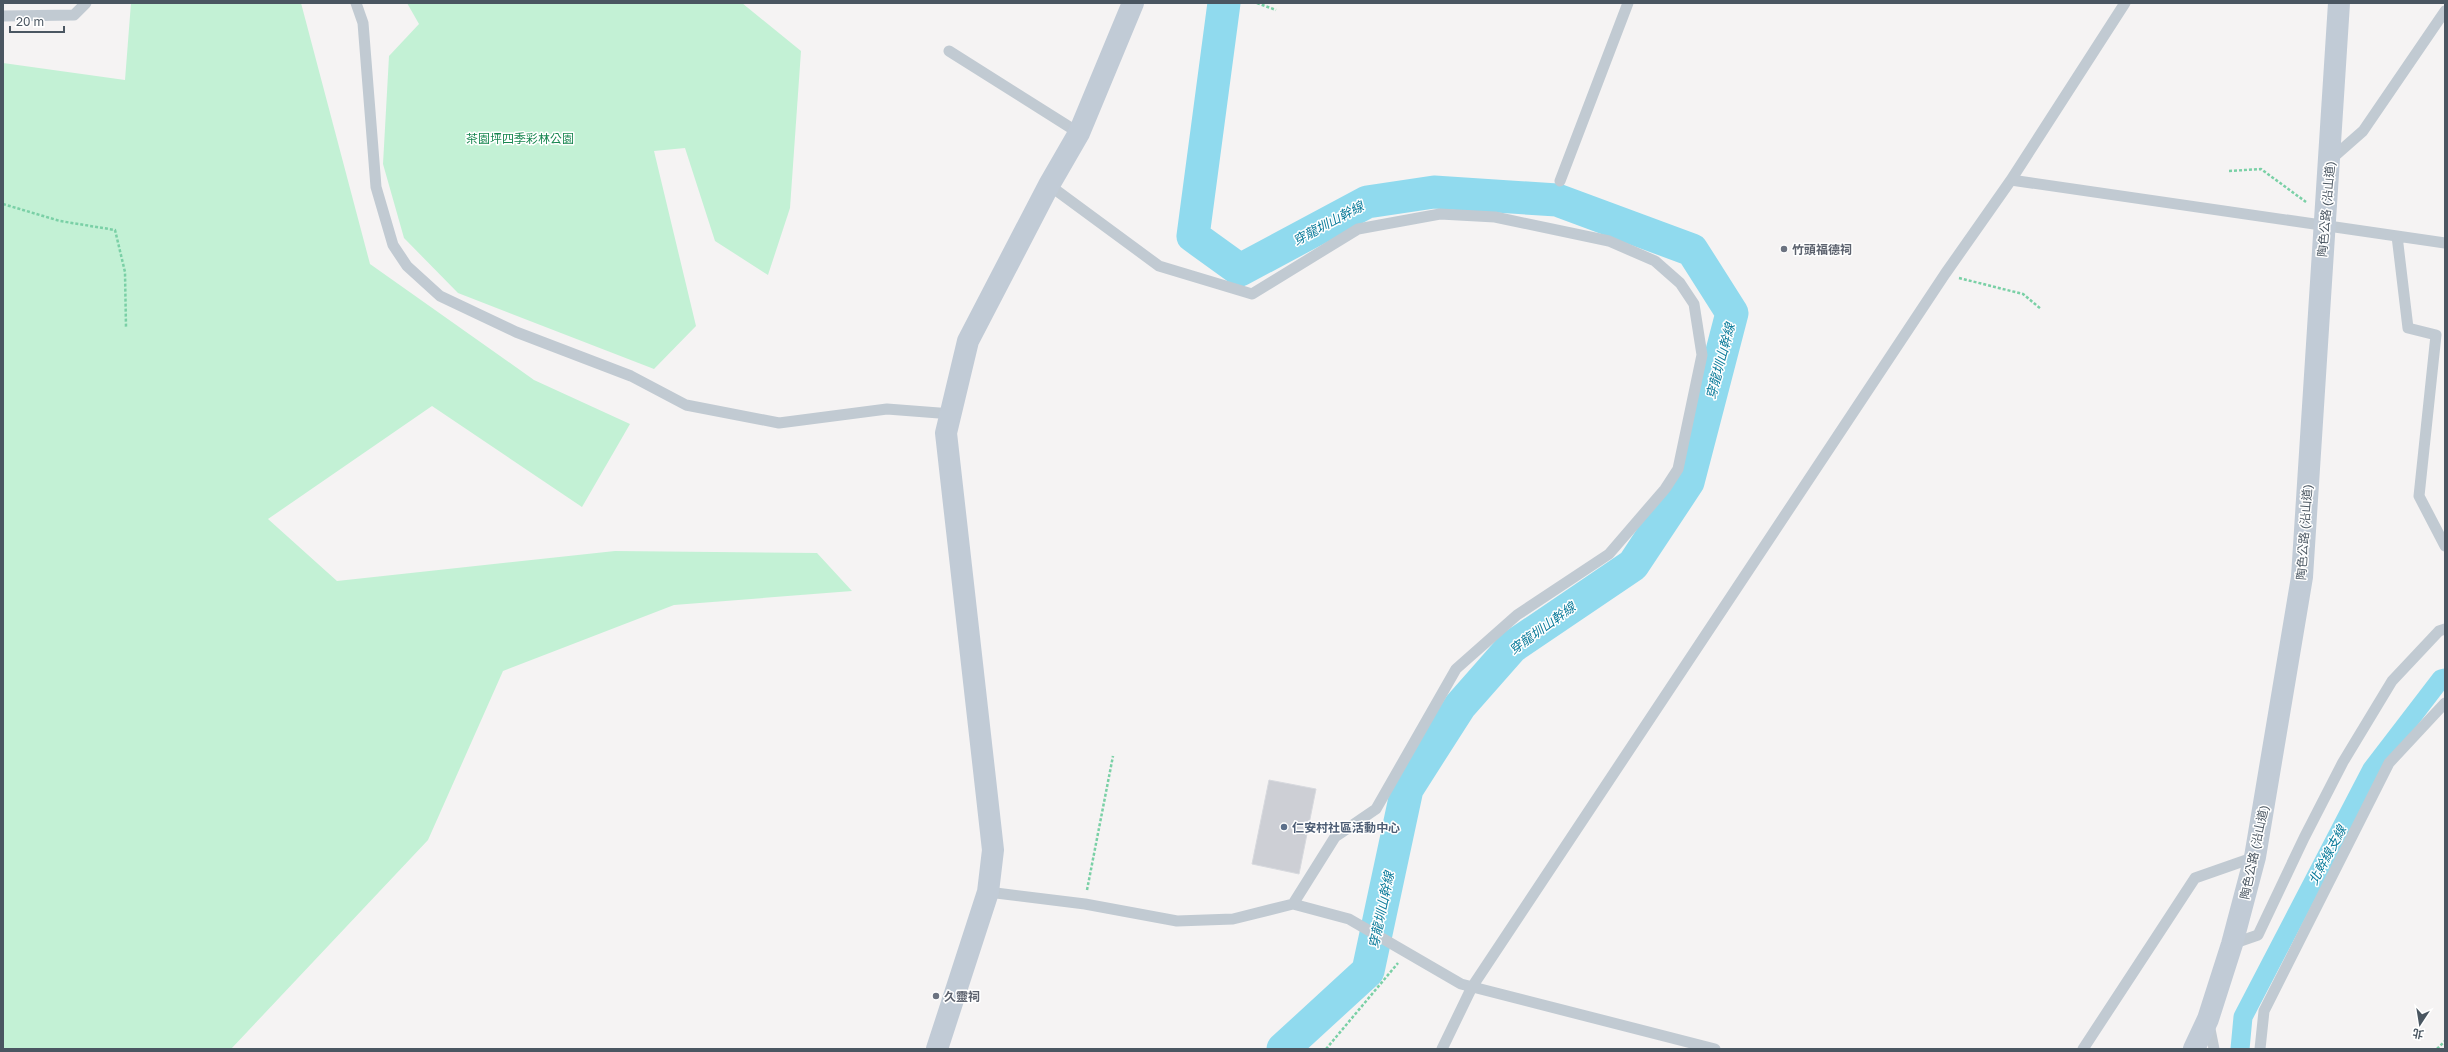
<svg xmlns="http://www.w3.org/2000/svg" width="2448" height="1052" font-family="'Golos Text','Noto Sans TC',sans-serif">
  <rect width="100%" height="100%" fill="#f5f3f3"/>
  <!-- green -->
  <path fill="#c3f1d5" d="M 131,3 L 301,3 L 370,264 L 534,380 L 630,424 L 582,507 L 432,406 L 268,519 L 337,581 L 615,551 L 817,553 L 852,591 L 674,605 L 503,671 L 428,840 L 231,1049 L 3,1049 L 3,63 L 125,80 Z
    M 407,3 L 742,3 L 801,51 L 790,208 L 768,275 L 715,241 L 685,148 L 654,151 L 696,326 L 654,369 L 458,293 L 404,238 L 383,164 L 389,56 L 419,24 Z"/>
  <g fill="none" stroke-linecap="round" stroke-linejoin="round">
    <!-- canal -->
    <path stroke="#90daee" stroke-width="19" d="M 2240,1049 L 2243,1017 L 2372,769 L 2441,679 L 2445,678"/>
    <!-- river -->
    <path stroke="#90daee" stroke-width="33" d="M 1224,3 L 1193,236 L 1240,270 L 1367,202 L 1434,192 L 1557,200 L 1692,250 L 1732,313 L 1688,482 L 1633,565 L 1512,647 L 1460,706 L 1407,789 L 1368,971 L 1283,1049"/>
  </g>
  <!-- building -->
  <path fill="#cdcfd5" stroke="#d7d9de" d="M 1269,780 L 1316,789 L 1299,874 L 1252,864 Z"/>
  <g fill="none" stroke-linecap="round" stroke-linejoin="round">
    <!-- path -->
    <path stroke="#7ad0a6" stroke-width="2.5" stroke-dasharray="3 2" stroke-linecap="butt" d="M 1257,3 L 1276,10
      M 2229,171 L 2261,169 L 2306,202
      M 3,204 L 60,221 L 115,230 L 125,272 L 126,327
      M 1959,278 L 2023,294 L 2041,309
      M 1087,890 L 1113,756
      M 1326,1049 L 1398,963
      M 2437,1049 L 2445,1041"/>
    <!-- lane -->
    <path stroke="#c1cad2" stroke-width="11" d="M 356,3 L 363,23 L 376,187 L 393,245 L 407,266 L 440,296 L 516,332 L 631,376 L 686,405 L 779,423 L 887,409 L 952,414
      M 3,16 L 74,15 L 86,3
      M 949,51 L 1079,133
      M 2330,160 L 2363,131 L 2445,11
      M 2011,180 L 2445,243
      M 1560,181 L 1628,3
      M 1049,185 L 1159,266 L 1252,294 L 1358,229 L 1440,214 L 1495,217 L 1609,241 L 1655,261 L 1680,283 L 1694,304 L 1702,355 L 1678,469 L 1665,489 L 1609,554 L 1517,615 L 1456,669 L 1376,809 L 1335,837 L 1293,904
      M 2397,236 L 2408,328 L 2436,335 L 2419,496 L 2445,546
      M 988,892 L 1085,904 L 1177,921 L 1233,919 L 1293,904 L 1349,919 L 1461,984 L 1715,1049
      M 2232,944 L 2258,935 L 2304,838 L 2343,762 L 2392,681 L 2439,631 L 2445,629
      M 2209,1024 L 2214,1049
      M 1442,1049 L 1472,987 L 1945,274 L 2011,180 L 2125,3
      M 2083,1049 L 2195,878 L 2255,857
      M 2260,1049 L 2264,1011 L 2389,763 L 2445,703"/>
    <!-- secondary -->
    <path stroke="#c1cbd6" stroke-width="22" d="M 937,1049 L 988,892 L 993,850 L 946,433 L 968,341 L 1049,185 L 1079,133 L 1133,3
      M 2194,1049 L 2208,1019 L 2232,944 L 2255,857 L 2302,577 L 2339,3"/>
  </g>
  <!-- markers -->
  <g fill="#6b7280" stroke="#fff" stroke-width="1.5">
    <circle cx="1784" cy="249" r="4"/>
    <circle cx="936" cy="996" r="4"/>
  </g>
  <circle fill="#5c6f8a" stroke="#fff" stroke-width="1.5" cx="1284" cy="827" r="4"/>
  <g text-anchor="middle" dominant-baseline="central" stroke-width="3" stroke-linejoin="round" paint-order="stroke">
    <!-- park labels -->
    <g font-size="12" fill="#17864f" stroke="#fff">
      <text x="520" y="138">茶園坪四季彩林公園</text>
    </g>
    <!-- street labels -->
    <g font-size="12" fill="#4a5661" stroke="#fff">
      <text transform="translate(2326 209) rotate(-85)">陶色公路 (沿山道)</text>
      <text transform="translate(2304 532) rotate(-86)">陶色公路 (沿山道)</text>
      <text transform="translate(2254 852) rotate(-78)">陶色公路 (沿山道)</text>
    </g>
    <!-- worship labels -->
    <g font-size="12" font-weight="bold" fill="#5b616d" stroke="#fff" text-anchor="start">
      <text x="1792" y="249">竹頭福德祠</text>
      <text x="944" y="996">久靈祠</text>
    </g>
    <!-- service labels -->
    <g font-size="12" font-weight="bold" fill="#4e5e75" stroke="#fff" text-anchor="start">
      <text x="1292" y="827">仁安村社區活動中心</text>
    </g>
    <!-- water labels -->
    <g font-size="13" font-style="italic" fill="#0c7c9b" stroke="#fff">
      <text transform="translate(1328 223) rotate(-28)">穿龍圳山幹線</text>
      <text transform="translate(1720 361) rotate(-75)">穿龍圳山幹線</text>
      <text transform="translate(1542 628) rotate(-36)">穿龍圳山幹線</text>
      <text transform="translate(2327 855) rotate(-62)">北幹線支線</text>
      <text transform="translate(1381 910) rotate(-78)">穿龍圳山幹線</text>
    </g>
  </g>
  <!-- border -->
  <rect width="2448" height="1052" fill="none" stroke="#4a5661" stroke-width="8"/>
  <!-- north arrow -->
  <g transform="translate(2420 1024) rotate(192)" stroke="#ffffff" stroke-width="3" paint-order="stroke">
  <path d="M0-3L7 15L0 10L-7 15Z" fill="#4a5661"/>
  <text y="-6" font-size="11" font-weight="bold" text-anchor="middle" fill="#4a5661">北</text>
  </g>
  <!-- scale -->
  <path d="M10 26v6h54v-6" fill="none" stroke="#4a5661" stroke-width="2"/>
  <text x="16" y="26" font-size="12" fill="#4a5661" stroke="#ffffff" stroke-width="3" paint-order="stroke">20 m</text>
</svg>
